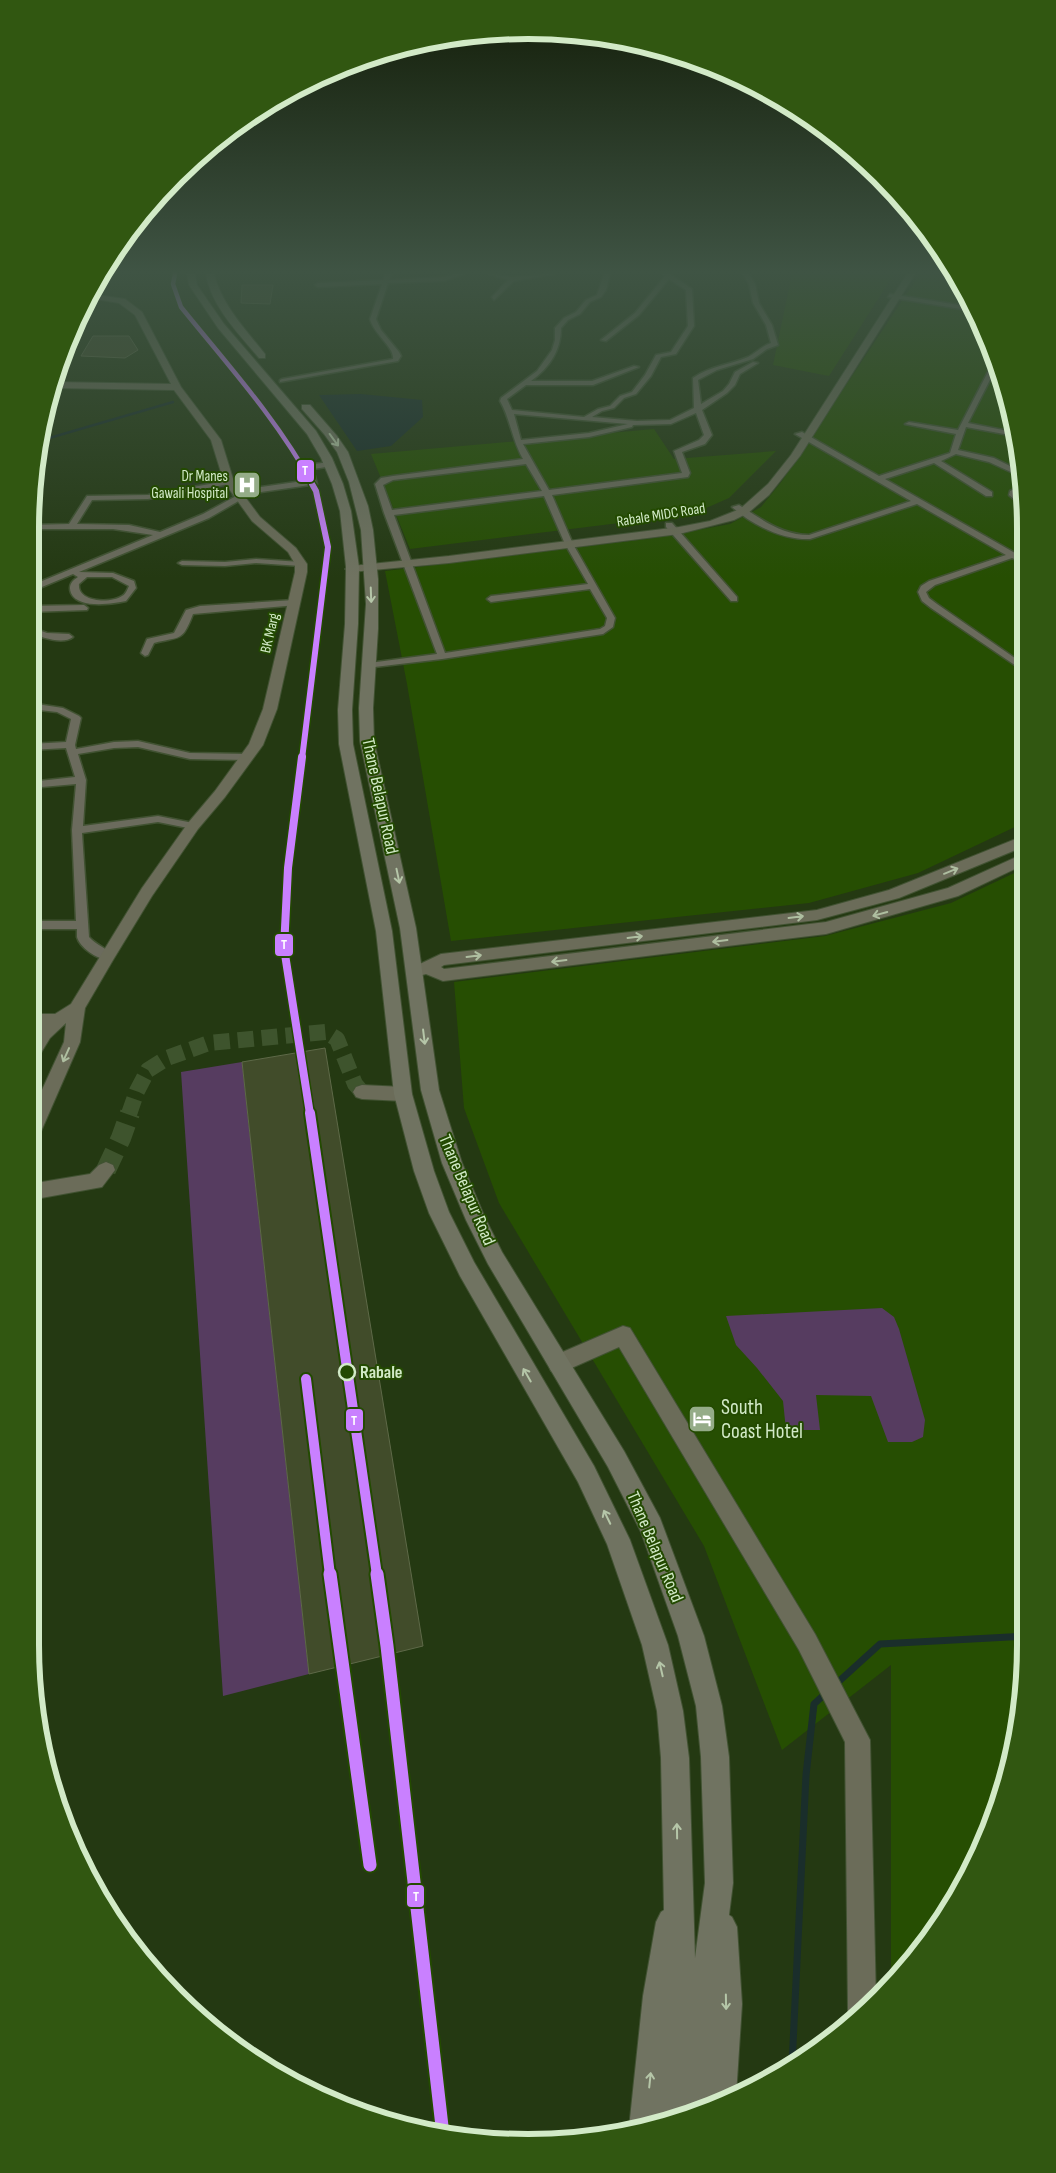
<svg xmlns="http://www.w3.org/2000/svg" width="1056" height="2173" font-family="'Sofia Sans Condensed',sans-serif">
  <rect width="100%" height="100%" fill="#243912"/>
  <!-- built -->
  <path fill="#264e02" d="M 792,274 L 894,274 L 829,376 L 773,365 Z
    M 920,274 L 951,274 L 988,337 L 1022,463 L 1023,823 L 918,873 L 809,903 L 451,941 L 407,684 L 385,571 L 655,538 L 730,524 L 761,507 L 782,481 Z
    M 654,429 L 674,459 L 776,451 L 729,498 L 704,509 L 660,518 L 410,549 L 371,454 Z
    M 1023,869 L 1026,1645 L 1016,1742 L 988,1836 L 942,1921 L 891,1984 L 891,1665 L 782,1750 L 704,1546 L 499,1203 L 464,1108 L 454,982 L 825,936 L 951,903 Z"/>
  <!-- green -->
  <path fill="#563c60" d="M 242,1062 L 309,1674 L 223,1696 L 181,1072 Z
    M 882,1308 L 894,1317 L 899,1329 L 925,1420 L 923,1437 L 912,1442 L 888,1442 L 871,1396 L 816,1395 L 820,1430 L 786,1430 L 783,1401 L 757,1368 L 736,1345 L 726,1316 Z"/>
  <!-- water -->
  <path fill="#1a2e2b" d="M 361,394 L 422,400 L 423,417 L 391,446 L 357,451 L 319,395 Z"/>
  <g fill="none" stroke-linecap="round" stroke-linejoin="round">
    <!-- stream-far1 -->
    <path stroke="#1a2e2b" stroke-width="2.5" d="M 39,441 L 173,402"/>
    <!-- stream -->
    <path stroke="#1a2e2b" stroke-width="7" d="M 836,1684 L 880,1644 L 1026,1636
      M 792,2065 L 806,1775 L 814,1704 L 826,1693"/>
  </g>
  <!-- building -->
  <path fill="#414c2a" stroke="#5e6948" d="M 242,285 L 273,285 L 270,304 L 241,303 Z
    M 93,336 L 129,336 L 138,350 L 125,358 L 81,356 Z
    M 325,1048 L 423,1646 L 309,1674 L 242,1062 Z"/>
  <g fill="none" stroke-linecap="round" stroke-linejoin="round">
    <!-- secondary-tunnel-far1 -->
    <path stroke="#3e542d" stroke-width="16" stroke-dasharray="16 8" stroke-linecap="butt" d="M 129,1114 L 137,1091 L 148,1070 L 167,1058 L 209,1043 L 326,1032 L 337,1039 L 355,1084 L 362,1092"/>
    <!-- secondary-tunnel -->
    <path stroke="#3e542d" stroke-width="20" stroke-dasharray="20 10" stroke-linecap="butt" d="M 106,1170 L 121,1138 L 130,1113"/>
    <!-- street casing -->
    <g stroke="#415232" stroke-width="3">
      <path id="street" d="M 385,274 L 391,274 L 389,280 L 444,277 L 455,274 L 464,274 L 444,281 L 388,283 L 376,319 L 381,330 L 399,352 L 401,356 L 398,361 L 280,382 L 280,380 L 282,379 L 393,359 C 395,348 373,333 370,319 L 382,284 L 318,287 L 315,285 L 318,283 L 383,280 Z
        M 489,274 L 512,277 L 553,274 L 514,281 L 494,300 L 492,297 L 508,280 Z
        M 604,274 L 610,274 L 606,290 L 601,297 L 590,302 L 580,314 L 568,320 L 561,328 C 561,351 549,368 531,381 L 592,381 L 634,366 L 639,367 L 593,385 L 526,385 L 507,399 L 512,410 L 584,417 L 598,409 L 610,406 L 620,396 L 632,392 L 645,375 L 656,355 L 671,352 L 688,326 L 686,290 L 669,279 L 639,315 L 606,341 L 601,340 L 635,313 L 665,276 L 663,274 L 670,274 L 692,289 L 694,326 L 676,354 L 661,357 L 651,376 L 636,394 L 624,398 L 614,408 L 602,411 L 592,417 L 637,421 L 670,420 L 694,408 L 693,378 C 710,366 729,365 748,357 C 756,353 762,346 771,343 L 766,325 L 753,303 L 749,284 L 743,274 L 749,274 L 755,284 L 759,303 L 772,325 L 778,345 L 767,349 L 753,359 L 717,370 L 698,380 L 701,404 L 723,391 L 729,384 L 735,372 L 753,362 L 758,363 L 740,374 L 735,385 L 727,393 L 702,410 L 712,435 L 705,444 L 682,452 L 690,473 L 688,477 L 552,495 L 573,544 L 615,618 L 613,627 L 603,634 L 442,659 L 366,668 L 366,664 L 369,663 L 437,654 L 384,513 L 375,484 L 381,478 L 393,476 L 523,459 C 512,440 510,418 500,401 L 501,398 L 537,371 L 552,350 L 555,340 L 555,328 L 564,318 L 576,312 L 586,300 L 597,295 ZM 696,413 L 704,435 L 699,440 L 674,451 L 682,473 L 549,490 L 523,444 L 589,437 L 632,427 L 633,425 L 671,424 ZM 514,414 L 628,424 L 589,433 L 521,440 ZM 526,464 L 542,491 L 392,510 L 383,485 L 393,480 ZM 544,496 L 565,544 L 588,584 L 491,596 L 487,599 L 491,602 L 590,589 L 607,618 L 605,626 L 600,629 L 445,653 L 394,515 Z
        M 890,294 L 971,307 L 973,311 L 888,297 Z
        M 995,362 L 996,368 L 968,423 L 1013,432 L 1015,436 L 966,427 L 958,450 L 994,458 L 1022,472 L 1022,477 L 989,462 L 956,454 L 941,461 L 992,492 L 992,496 L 986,496 L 934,463 L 885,479 L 1022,557 L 1022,562 L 1012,558 L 935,585 L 926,592 L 929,598 L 937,604 L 1022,663 L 1022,670 L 931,608 L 922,601 L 918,592 L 921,586 L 929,581 L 1006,555 L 917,504 L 810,539 C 783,540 752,525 732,507 L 739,505 C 761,519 782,535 809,535 L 911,501 L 795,434 L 802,432 L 879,476 L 950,453 L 956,434 L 905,424 L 909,422 L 958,430 L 992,364 Z
        M 58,385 L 63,386 L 48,403 L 51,393 Z
        M 330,462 L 333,462 L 333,466 L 313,469 L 317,484 L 239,495 L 243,497 L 242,499 L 209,518 L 79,572 L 113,573 L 134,581 L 136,588 L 126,601 C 112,604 78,609 71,593 C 68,585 72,581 78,577 L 73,574 L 30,592 L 30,586 L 153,535 L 113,529 L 30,529 L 30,525 L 69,524 L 87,496 L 148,495 L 232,480 L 233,482 L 229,484 L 148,499 L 92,500 L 77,524 L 129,525 L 160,532 L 203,514 L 238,495 L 233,495 L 233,491 L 310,480 L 306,465 ZM 87,577 L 112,577 L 129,586 C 127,590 126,594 122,596 C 110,604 77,602 79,584 Z
        M 1022,486 L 1022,491 L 1017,494 L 1022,499 L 1022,506 L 1009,495 L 1010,491 Z
        M 666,523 L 672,523 L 737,597 L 737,601 L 731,601 L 666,527 Z
        M 256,559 L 301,562 L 305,564 L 301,566 L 256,563 L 225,566 L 182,565 L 178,563 L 182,561 L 225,562 Z
        M 294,600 L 298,603 L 297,605 L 193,614 C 182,643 180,636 154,643 L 148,655 L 145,656 L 141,653 L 147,639 L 174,633 L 186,610 L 200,606 Z
        M 84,605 L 88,608 L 87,610 L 30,612 L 30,606 Z
        M 30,627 L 47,633 L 69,634 L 73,637 C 63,645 41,637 30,633 Z
        M 30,703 L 63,708 L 79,716 L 81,718 L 75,745 L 76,749 L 114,742 L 138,741 L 190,753 L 248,754 L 253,757 L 248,760 L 190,759 L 138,747 L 114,748 L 78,754 L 86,780 L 83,826 L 158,816 L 193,823 L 198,826 L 193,829 L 158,822 L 82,833 L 89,937 C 96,945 107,948 113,956 L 111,959 C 100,962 80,948 77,937 C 77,935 77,932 77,929 L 30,929 L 30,921 L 76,921 L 72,830 L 76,784 L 30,788 L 30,782 L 75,777 L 66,748 L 30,750 L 30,744 L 66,742 L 71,719 L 57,712 L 30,709 Z"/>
    </g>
    <!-- secondary casing -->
    <g stroke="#415232" stroke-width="2">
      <path id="secondary" d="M 907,274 L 915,274 L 800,456 L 769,495 L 748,513 L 734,520 L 679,534 L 449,563 L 351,572 L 345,569 L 351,566 L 449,556 L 679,527 L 710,521 L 740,509 L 768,484 L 791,455 Z
        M 91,294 L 125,299 L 142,312 L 181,387 L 221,440 L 234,482 L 260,517 L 296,548 L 307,564 L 307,572 L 277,709 L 263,745 L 225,797 L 198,829 L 152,896 L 113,960 L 85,1008 L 80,1042 L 39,1136 L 36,1141 L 30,1143 L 30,1116 L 64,1042 L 66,1023 L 50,1038 L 36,1061 L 30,1063 L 30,1040 L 40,1026 L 30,1026 L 30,1014 L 55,1014 L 71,1004 L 142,888 L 188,823 L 215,791 L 249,744 L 263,709 L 295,572 L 295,564 L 288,552 L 252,521 L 224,482 L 211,440 L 174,390 L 53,388 L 54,382 L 171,384 L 135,315 L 119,303 L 89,298 Z
        M 1023,836 L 1023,847 L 899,898 L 817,920 L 444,965 L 441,967 L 444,969 L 826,922 L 948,888 L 1023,854 L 1023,865 L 958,896 L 826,934 L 443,981 L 426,974 L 415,977 L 409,975 L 407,971 L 409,967 L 422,963 L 441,954 L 817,910 L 889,890 Z
        M 362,1085 L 403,1087 L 409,1089 L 412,1094 L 409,1099 L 403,1101 L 362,1099 L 356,1097 L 353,1092 L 356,1087 Z
        M 106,1162 L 113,1165 L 115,1170 L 102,1187 L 30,1200 L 30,1184 L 90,1174 L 99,1165 Z
        M 623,1326 L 630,1328 L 815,1634 L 870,1740 L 876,2001 L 852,2022 L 848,2013 L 845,1742 L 799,1650 L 619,1347 L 558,1374 L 551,1371 L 548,1364 L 551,1357 Z"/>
    </g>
    <!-- primary casing -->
    <g stroke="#415232" stroke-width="2">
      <path id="primary" d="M 187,274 L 195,274 L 197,285 L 224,324 L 316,431 L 332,458 L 343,484 L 351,511 L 359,567 L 358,624 L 352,710 L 353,744 L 392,931 L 412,1094 L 434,1171 L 449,1212 L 474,1262 L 594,1466 L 630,1540 L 668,1645 L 683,1711 L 689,1758 L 695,1958 L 705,1883 L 701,1757 L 696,1706 L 678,1636 L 641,1532 L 608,1467 L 488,1264 L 466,1220 L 442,1163 L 421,1090 L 400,928 L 360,741 L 359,708 L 366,604 L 361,530 L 349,482 L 337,452 L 324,434 L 302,409 L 302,405 L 310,405 L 337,436 L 348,452 L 368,506 L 373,530 L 378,579 L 378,629 L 373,708 L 374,741 L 416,928 L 439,1090 L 462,1163 L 485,1218 L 502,1252 L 624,1451 L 660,1518 L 704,1636 L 722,1706 L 729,1757 L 733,1883 L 729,1915 L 732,1917 L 737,1927 L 742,2004 L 736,2096 L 657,2126 L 631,2131 L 629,2128 L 643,1996 L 656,1922 L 661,1912 L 664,1910 L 661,1758 L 657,1711 L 642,1645 L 607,1544 L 578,1482 L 460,1276 L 429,1213 L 414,1171 L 394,1094 L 376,931 L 339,744 L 338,710 L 345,624 L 346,567 L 340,511 L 332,484 L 321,458 L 307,434 L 218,328 L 189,285 Z
        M 206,274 L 214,274 C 222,305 246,330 265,354 L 265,358 L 259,358 C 239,334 211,306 206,274 Z"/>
    </g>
    <!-- street -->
    <use href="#street" fill="#6b6b5d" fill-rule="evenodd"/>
    <!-- secondary -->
    <use href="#secondary" fill="#6b6c59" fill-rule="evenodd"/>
    <!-- primary -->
    <use href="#primary" fill="#707361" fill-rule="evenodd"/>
    <!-- rail-1-far4 casing -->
    <g stroke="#234a01" stroke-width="6">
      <path id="rail-1-far4" d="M 175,274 L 173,284 L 181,307 C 227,364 278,420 313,485"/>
    </g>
    <!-- rail-1-far3 casing -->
    <g stroke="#234a01" stroke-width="9">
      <path id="rail-1-far3" d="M 302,759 L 328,547 L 316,491 L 312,484"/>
    </g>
    <!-- rail-1-far2 casing -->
    <g stroke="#234a01" stroke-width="11">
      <path id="rail-1-far2" d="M 302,757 L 288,868 L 284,948 L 310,1114"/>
    </g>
    <!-- rail-1-far1 casing -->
    <g stroke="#234a01" stroke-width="14">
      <path id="rail-1-far1" d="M 310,1113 L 377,1575
        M 306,1379 L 330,1575"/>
    </g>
    <!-- rail-1 casing -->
    <g stroke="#234a01" stroke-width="17">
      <path id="rail-1" d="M 330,1574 L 370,1865
        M 377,1574 L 387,1646 L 443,2135"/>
    </g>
    <!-- rail-1-far4 -->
    <use href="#rail-1-far4" stroke="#c980ff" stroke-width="4.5"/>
    <!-- rail-1-far3 -->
    <use href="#rail-1-far3" stroke="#c980ff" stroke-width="6"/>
    <!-- rail-1-far2 -->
    <use href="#rail-1-far2" stroke="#c980ff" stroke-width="8"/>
    <!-- rail-1-far1 -->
    <use href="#rail-1-far1" stroke="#c980ff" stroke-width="10"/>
    <!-- rail-1 -->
    <use href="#rail-1" stroke="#c980ff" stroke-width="13"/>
  </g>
  <!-- one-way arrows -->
  <defs><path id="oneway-shaft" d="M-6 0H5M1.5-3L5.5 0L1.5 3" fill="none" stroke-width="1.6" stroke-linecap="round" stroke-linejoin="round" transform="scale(1.25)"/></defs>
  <g stroke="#b5c6a8">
    <use href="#oneway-shaft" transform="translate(334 440) rotate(54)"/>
    <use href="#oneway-shaft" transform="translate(371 595) rotate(88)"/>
    <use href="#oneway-shaft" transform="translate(398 876) rotate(78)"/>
    <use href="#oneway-shaft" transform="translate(424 1037) rotate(83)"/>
    <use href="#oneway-shaft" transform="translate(527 1375) rotate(-120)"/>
    <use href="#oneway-shaft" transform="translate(607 1517) rotate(-116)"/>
    <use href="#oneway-shaft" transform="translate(661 1669) rotate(-103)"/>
    <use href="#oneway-shaft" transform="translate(677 1831) rotate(-91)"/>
    <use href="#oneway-shaft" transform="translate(726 2002) rotate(89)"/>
    <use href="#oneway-shaft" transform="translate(650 2080) rotate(-84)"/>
  </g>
  <g stroke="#aebea0">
    <use href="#oneway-shaft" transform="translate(951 871) rotate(-22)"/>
    <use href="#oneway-shaft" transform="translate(880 914) rotate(165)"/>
    <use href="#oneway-shaft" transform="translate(796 917) rotate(-7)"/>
    <use href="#oneway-shaft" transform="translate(635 937) rotate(-7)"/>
    <use href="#oneway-shaft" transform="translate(720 941) rotate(173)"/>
    <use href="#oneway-shaft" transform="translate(474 956) rotate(-7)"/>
    <use href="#oneway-shaft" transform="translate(559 961) rotate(173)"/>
    <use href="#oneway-shaft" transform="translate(66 1055) rotate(114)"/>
  </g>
  <!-- sky -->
  <linearGradient id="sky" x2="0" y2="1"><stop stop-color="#141f0a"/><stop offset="0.47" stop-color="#3f5444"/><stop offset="1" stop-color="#3f5444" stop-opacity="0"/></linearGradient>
  <rect width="1056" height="578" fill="url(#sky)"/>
  <!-- icons -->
  <defs>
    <g id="hospital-square" transform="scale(1.4375)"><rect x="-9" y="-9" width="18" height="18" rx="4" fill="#95ac88" stroke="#234a01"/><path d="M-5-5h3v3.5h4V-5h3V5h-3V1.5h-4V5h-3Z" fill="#fff"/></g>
    <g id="hotel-square" transform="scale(1.4375)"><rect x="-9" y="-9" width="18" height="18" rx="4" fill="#95ac88" stroke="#234a01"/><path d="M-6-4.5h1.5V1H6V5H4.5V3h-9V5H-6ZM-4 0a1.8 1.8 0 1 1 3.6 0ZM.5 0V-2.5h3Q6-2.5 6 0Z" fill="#fff"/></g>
  </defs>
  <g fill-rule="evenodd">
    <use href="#hospital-square" x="247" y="485"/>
    <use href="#hotel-square" x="702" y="1419"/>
  </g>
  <!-- markers -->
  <circle fill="#234a01" stroke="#d2eac7" stroke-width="2.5" cx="347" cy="1372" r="8"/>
  <g text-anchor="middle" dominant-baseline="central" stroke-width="4" stroke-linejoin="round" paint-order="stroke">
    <!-- far-poi labels -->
    <g font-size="15" fill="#d2eac7" stroke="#234a01" text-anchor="end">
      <text x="228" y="476">Dr Manes<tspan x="228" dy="17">Gawali Hospital</tspan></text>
    </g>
    <!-- far-street labels -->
    <g font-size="15" fill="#d2eac7" stroke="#234a01">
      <text transform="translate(661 515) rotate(-9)">Rabale MIDC Road</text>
      <text transform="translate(270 633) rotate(-77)">BK Marg</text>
    </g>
    <!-- street labels -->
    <g font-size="18" fill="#d2eac7" stroke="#234a01">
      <text transform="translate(380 796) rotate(78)">Thane Belapur Road</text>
      <text transform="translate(467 1190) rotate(67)">Thane Belapur Road</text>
      <text transform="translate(655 1547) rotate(67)">Thane Belapur Road</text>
    </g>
    <!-- stop labels -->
    <g font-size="18" font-weight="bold" fill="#d2eac7" stroke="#234a01" text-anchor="start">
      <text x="360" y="1372">Rabale</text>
    </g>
    <!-- near-poi labels -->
    <g font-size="21" fill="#d2eac7" stroke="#234a01" text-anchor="start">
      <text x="721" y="1407">South<tspan x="721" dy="24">Coast Hotel</tspan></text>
    </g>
  </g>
  <!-- crop -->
  <path d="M0 0H1056V2173H0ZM528 39H528A489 489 0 0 1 1017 528V1645A489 489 0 0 1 528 2134H528A489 489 0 0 1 39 1645V528A489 489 0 0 1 528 39Z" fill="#315711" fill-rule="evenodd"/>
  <path fill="none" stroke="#d2eac7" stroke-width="6" d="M528 39H528A489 489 0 0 1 1017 528V1645A489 489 0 0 1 528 2134H528A489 489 0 0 1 39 1645V528A489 489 0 0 1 528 39Z"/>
  <g stroke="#234a01" stroke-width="2">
    <rect x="296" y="459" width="19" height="24" rx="5" fill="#c980ff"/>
    <rect x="274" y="933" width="20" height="24" rx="5" fill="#c980ff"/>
    <rect x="345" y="1408" width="19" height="24" rx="5" fill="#c980ff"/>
    <rect x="406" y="1884" width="19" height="24" rx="5" fill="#c980ff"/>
  </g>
  <g font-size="14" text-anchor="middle" font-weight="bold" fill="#fff">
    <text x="305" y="475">T</text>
    <text x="284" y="949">T</text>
    <text x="354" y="1425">T</text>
    <text x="416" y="1901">T</text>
  </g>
</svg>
